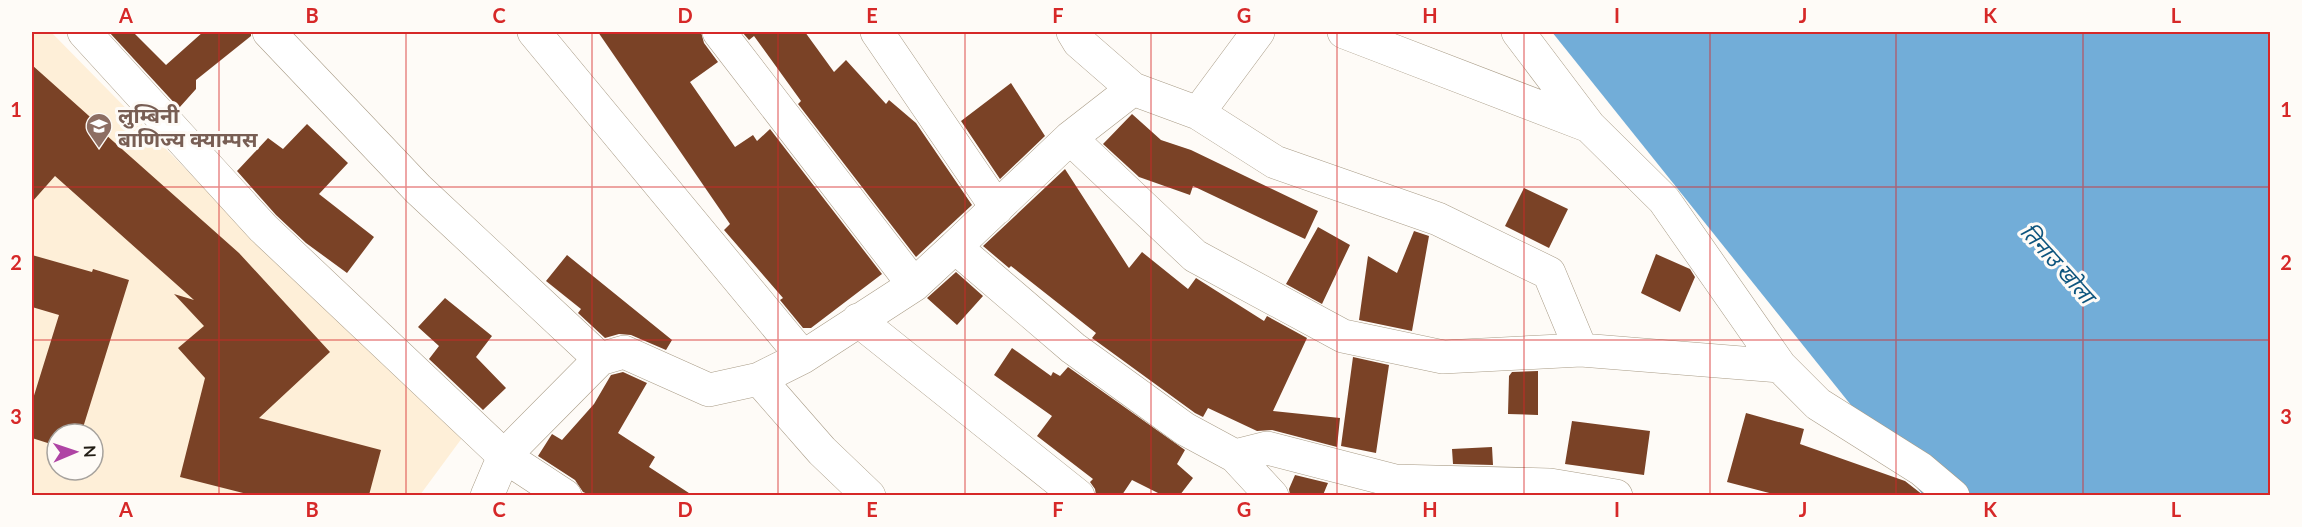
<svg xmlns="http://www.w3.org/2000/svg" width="2302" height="527" font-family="Lato,'Noto Sans Devanagari',sans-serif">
  <rect width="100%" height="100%" fill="#fefbf7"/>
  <!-- built -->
  <path fill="#feefd8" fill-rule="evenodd" d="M 32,32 L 51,32 L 281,266 L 465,434 L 420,495 L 32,495 ZM 57,434 L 93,434 L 93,470 L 57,470 Z"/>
  <!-- water -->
  <path fill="#72add8" d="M 1552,32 L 2270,32 L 2270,495 L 1923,495 Z"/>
  <!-- building -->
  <path fill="#7a4226" d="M 109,32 L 133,32 L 166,65 L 203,32 L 251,32 L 251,36 L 196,80 L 196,89 L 179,108 Z
    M 598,32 L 701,32 L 704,43 L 718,62 L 690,82 L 735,147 L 753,135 L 757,141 L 770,129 L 882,274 L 811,328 L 803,328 L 780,300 L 783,298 L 724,230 L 730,224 Z
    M 742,32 L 805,32 L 834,72 L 846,60 L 886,104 L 889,100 L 916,123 L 972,205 L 916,257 L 798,104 L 801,101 L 754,36 L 749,40 Z
    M 32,65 L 98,124 L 96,126 L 239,253 L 330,352 L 259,418 L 381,450 L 369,495 L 251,495 L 180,477 L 205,378 L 178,348 L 204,326 L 174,294 L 194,300 L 55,176 L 32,202 Z
    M 1011,83 L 1045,136 L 1000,179 L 961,121 Z
    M 1132,114 L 1161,140 L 1191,150 L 1318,211 L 1305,239 L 1193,186 L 1190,195 L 1139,177 L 1103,144 Z
    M 307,124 L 348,163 L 319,194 L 374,237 L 347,273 L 306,243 L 276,215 L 237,171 L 268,138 L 283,149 Z
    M 1065,169 L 1129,268 L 1142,252 L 1188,289 L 1196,278 L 1264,321 L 1267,316 L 1307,338 L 1273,411 L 1340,418 L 1337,447 L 1272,430 L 1257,431 L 1208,408 L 1203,417 L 1195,413 L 1092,338 L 1096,333 L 1011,266 L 1009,268 L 983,246 Z
    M 1524,188 L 1568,209 L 1549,248 L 1505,226 Z
    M 1318,227 L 1350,245 L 1322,304 L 1286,284 Z
    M 1414,231 L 1429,236 L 1412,331 L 1359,320 L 1368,256 L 1397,273 Z
    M 1656,254 L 1690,269 L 1695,277 L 1680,312 L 1641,293 Z
    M 32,255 L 92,272 L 93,269 L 129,280 L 81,434 L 57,434 L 57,446 L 32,438 L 32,402 L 59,315 L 32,307 Z
    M 567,255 L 672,340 L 666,350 L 631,335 L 619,334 L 605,338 L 578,313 L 581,309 L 546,281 Z
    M 956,272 L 983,296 L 957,325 L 927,298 Z
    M 445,298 L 492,336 L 476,357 L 506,388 L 483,410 L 429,359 L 439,346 L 418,327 Z
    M 1012,348 L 1051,376 L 1053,372 L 1060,376 L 1068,367 L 1185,450 L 1177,464 L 1193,478 L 1180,495 L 1162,495 L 1132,480 L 1122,495 L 1096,495 L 1095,489 L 1090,482 L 1093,479 L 1037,436 L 1052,416 L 994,375 Z
    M 1353,357 L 1389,365 L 1376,453 L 1341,446 Z
    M 1538,371 L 1538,415 L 1508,414 L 1509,376 L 1512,372 Z
    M 623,372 L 647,383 L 618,433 L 655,457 L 649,467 L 692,495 L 590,495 L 583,492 L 575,480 L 538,456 L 552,434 L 562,440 L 594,404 L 611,375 Z
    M 1746,413 L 1804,429 L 1800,444 L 1905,481 L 1923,495 L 1777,495 L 1727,482 Z
    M 1572,421 L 1650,431 L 1644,475 L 1565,464 Z
    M 1492,447 L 1493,465 L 1453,464 L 1452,449 Z
    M 1295,475 L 1328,483 L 1323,495 L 1290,495 L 1289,489 Z"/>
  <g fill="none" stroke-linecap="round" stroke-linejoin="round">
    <!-- minor casing -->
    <g stroke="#a99c87" stroke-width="34">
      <path id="minor" d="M 84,32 L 263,228 L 504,456 L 565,496
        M 269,32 L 418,189 L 600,359
        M 534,32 L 803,357
        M 719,32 L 914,285
        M 877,32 L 997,208
        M 1073,32 L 1079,42 L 1133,89
        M 1344,32 L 1589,126 L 1664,200 L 1780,366 L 1818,404 L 1921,469 L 1953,496
        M 1518,32 L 1589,126
        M 1198,113 L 1275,162 L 1438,219 L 1549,273 L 1581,350
        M 1070,138 L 1195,256 L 1343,336 L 1443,357 L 1581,350 L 1780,366
        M 955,247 L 1070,138 L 1133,89 L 1198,113 L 1258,32
        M 858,320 L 1078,496
        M 759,379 L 822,451 L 869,496
        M 1235,456 L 1267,448 L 1395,481 L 1550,485 L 1616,496
        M 487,496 L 504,456 L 600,359 L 624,352 L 709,390 L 759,379 L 803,357 L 914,285 L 955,247 L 1073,348 L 1185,429 L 1235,456 L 1272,496"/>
    </g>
    <!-- minor -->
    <use href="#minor" stroke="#fff" stroke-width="33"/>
  </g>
  <!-- grid -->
  <path fill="none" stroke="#d62828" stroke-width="1.5" stroke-opacity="0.55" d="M 219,32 L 219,496M 406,32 L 406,496M 592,32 L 592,496M 778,32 L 778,496M 965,32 L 965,496M 1151,32 L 1151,496M 1337,32 L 1337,496M 1524,32 L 1524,496M 1710,32 L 1710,496M 1896,32 L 1896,496M 2083,32 L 2083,496M 32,187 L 2270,187M 32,340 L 2270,340"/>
  <!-- icons -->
  <defs>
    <g id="university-pin" transform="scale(1.35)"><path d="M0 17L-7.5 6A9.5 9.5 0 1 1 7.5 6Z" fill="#8d6e63" stroke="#fefbf7"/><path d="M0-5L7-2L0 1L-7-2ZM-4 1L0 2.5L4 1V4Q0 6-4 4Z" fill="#fff"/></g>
  </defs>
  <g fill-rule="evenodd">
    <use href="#university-pin" x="99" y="126"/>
  </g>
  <g text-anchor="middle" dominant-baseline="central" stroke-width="6" stroke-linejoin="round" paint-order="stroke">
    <!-- education labels -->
    <g font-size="21" font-weight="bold" fill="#785e54" stroke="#fefbf7" text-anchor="start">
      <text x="118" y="114">लुम्बिनी<tspan x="118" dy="24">बाणिज्य क्याम्पस</tspan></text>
    </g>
    <!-- water labels -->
    <g font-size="22" font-style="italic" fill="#0e557e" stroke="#fefbf7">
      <text transform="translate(2058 263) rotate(48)">तिनाउ खोला</text>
    </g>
  </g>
  <!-- border -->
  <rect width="2302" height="527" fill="none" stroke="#fefbf7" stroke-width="66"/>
  <!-- north arrow -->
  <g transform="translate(75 452) rotate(88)"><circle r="28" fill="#fefbf7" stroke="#a6a29d" stroke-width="1.5"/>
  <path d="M0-4.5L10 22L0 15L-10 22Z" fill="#af44a4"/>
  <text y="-9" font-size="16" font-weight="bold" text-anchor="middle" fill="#221d15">N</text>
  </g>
  <rect x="33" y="33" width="2236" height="461" fill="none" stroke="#d62828" stroke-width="2"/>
  <g font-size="20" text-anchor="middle" font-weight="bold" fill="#d62828">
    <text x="126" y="23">A</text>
    <text x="312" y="23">B</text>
    <text x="499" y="23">C</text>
    <text x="685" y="23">D</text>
    <text x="872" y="23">E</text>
    <text x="1058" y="23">F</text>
    <text x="1244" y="23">G</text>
    <text x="1430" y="23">H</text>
    <text x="1617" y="23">I</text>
    <text x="1803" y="23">J</text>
    <text x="1990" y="23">K</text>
    <text x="2176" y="23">L</text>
    <text x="16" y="117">1</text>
    <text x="2286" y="117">1</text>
    <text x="16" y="270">2</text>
    <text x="2286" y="270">2</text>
    <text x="16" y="424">3</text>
    <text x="2286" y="424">3</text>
    <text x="126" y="517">A</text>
    <text x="312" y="517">B</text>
    <text x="499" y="517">C</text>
    <text x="685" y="517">D</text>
    <text x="872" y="517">E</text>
    <text x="1058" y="517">F</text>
    <text x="1244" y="517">G</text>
    <text x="1430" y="517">H</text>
    <text x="1617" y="517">I</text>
    <text x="1803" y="517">J</text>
    <text x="1990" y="517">K</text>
    <text x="2176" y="517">L</text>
  </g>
</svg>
